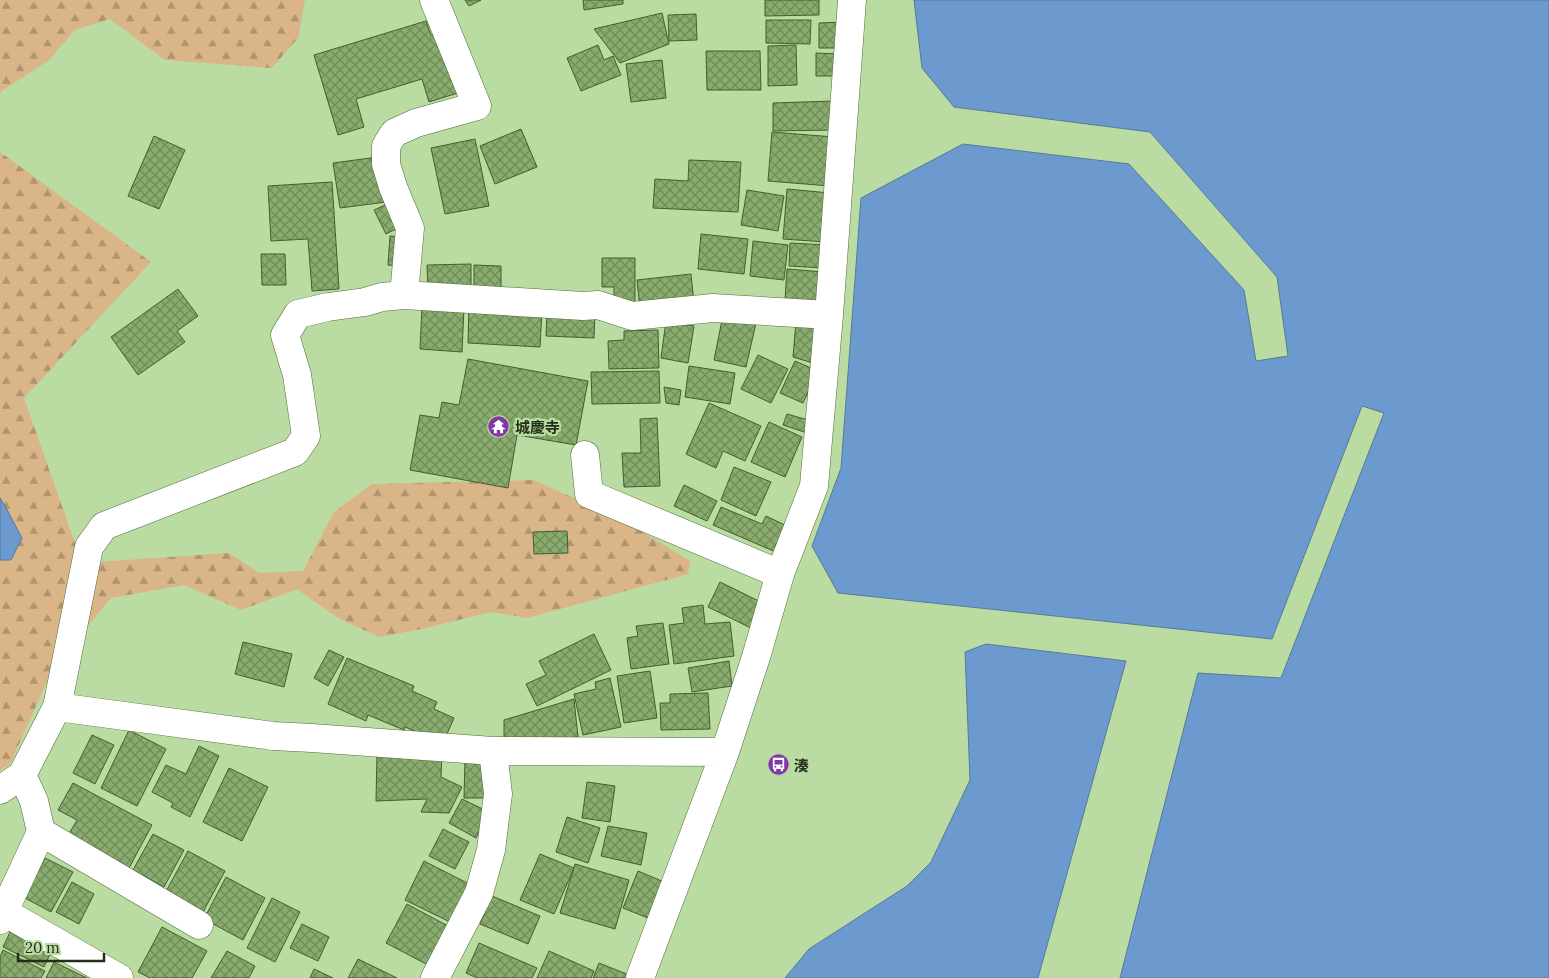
<svg xmlns="http://www.w3.org/2000/svg" width="1549" height="978" viewBox="0 0 1549 978" font-family="Lora,'Noto Sans JP',serif">
	<style>
		.forest { fill: url(#forest-firs) }
		.water { fill: #6c9acf; stroke: #567a98 }
		.building { fill: url(#building-cross-hatch); stroke: #435f2b }
		.lines { fill: none; stroke-linecap: round; stroke-linejoin: round }
		.minor-casing { stroke: #506d38; stroke-width: 29 }
		.minor { stroke: #fff; stroke-width: 28 }
		.labels { text-anchor: middle; dominant-baseline: central; stroke-width: 4.5; stroke-linejoin: round; paint-order: stroke }
		.poi-label { font-size: 15px; font-weight: bold; fill: #232f19; stroke: #badba2; text-anchor: start }
	</style>
	<defs>
		<pattern id="forest-firs" width="22" height="20" patternUnits="userSpaceOnUse" patternTransform="scale(1.25)"><rect width="22" height="20" fill="#dab588"/><path d="M5 1l3.5 6h-7zM16 11l3.5 6h-7z" fill="#b0946e"/></pattern>
		<pattern id="building-cross-hatch" width="8" height="8" patternUnits="userSpaceOnUse" patternTransform="scale(1.25)"><rect width="8" height="8" fill="#89ab6e"/><path d="M0 0l8 8M0 8l8-8" fill="none" stroke="#708c5a"/></pattern>
	</defs>
	<rect width="100%" height="100%" fill="#badba2"/>
	<path class="forest" d="M0,0H305L298,38L272,68L165,60L110,19L75,30L49,60L2,91L0,94Z
		M0,152L151,262L24,398L82,563L229,553L259,573L303,571L334,512L372,484L534,480L625,521L690,561L688,574L527,618L491,612L422,629L379,637L338,618L297,589L241,610L184,585L111,598L54,666L10,764L0,770Z"/>
	<path class="water" d="M914,0H1549V978H1120L1198,673L1281,678L1384,413L1362,406L1272,639L838,593L812,546L841,468L861,198L963,144L1129,164L1244,290L1256,361L1288,356L1277,277L1150,132L954,107L922,68Z
		M0,498L5,506L22,538L11,560H0Z
		M986,644L1126,661L1038,978H785L809,949L907,886L931,862L970,780L965,652Z"/>
	<path class="building" d="M465,0H481L469,6Z
		M583,0H623V4L584,10Z
		M765,0H819V15L765,16Z
		M662,13L669,44L620,63L594,29Z
		M696,14L697,40L669,41L668,15Z
		M766,20H811L810,44L766,43Z
		M426,21L431,35L442,32L461,92L429,102L422,79L356,99L364,127L338,135L314,55Z
		M842,22V48H819V23Z
		M598,45L604,60L613,56L621,75L581,91L567,58Z
		M796,45L797,85L768,86V46Z
		M706,51H760L761,90H707Z
		M816,53L841,54V76H816Z
		M662,60L666,98L631,102L626,64Z
		M834,101L835,130L773,131V103Z
		M521,129L537,167L495,184L480,146Z
		M772,132L834,137L830,186L768,181Z
		M154,136L185,150L159,209L128,196Z
		M475,139L489,206L445,214L431,148Z
		M378,157L386,202L340,208L333,163Z
		M689,160L741,162L738,212L653,208L655,179L688,181Z
		M332,182L339,289L312,291L308,239L271,241L268,186Z
		M787,189L830,193L826,242L783,239Z
		M747,190L784,196L778,231L741,225Z
		M392,202L404,225L386,234L374,210Z
		M701,234L748,239L744,274L698,269Z
		M390,236L406,237L404,266L388,265Z
		M753,241L788,245L784,280L750,276Z
		M790,243L827,245L825,268L789,266Z
		M261,254H285L286,285H262Z
		M602,258H635V304H614V287H602Z
		M471,264V290L428,291L427,265Z
		M474,265L501,266V287H474Z
		M787,269L824,272L822,302L785,300Z
		M691,274L694,303L640,309L637,280Z
		M178,289L198,316L177,331L185,342L138,375L111,337Z
		M469,305L542,309L540,347L468,343Z
		M422,306L464,308L462,352L420,349Z
		M547,309L595,312L594,338L546,336Z
		M723,315L756,323L746,367L714,360Z
		M666,321L694,326L688,363L661,358Z
		M796,321L818,324L816,364L793,357Z
		M658,330L659,368L609,369L608,341L624,340V331Z
		M758,355L788,369L771,403L741,389Z
		M468,359L588,381L576,445L517,435L508,488L410,470L420,415L439,418L442,402L459,405Z
		M795,361L818,371L803,403L780,393Z
		M689,366L735,373L730,404L685,397Z
		M659,371L660,403L592,404L591,372Z
		M664,387L681,390L679,405L666,403Z
		M709,403L761,426L745,461L723,451L716,468L686,454Z
		M787,414L808,420L804,432L783,425Z
		M657,418L660,486L624,487L622,453H641L640,419Z
		M769,422L802,437L785,477L751,462Z
		M734,467L771,482L756,516L721,500Z
		M684,485L717,501L707,521L674,506Z
		M721,507L762,524L766,516L789,527L778,553L713,525Z
		M567,531L568,553L534,554L533,532Z
		M720,582L765,604L753,629L708,607Z
		M703,605L705,624L730,622L734,656L674,664L669,625L684,623L682,608Z
		M663,623L669,664L631,669L627,638L638,636L636,626Z
		M594,634L611,670L537,706L526,684L546,675L539,661Z
		M243,642L292,654L284,687L235,674Z
		M329,650L344,657L328,686L314,678Z
		M347,658L414,686L412,691L437,702L434,709L454,718L443,743L405,727L404,730L368,715L366,721L328,704Z
		M729,661L732,686L692,692L688,668Z
		M650,671L657,718L624,723L617,676Z
		M610,678L621,727L583,735L574,694L596,689L595,682Z
		M708,693L710,729L661,730L660,703H670V694Z
		M574,699L578,737L504,743V720Z
		M129,730L166,749L137,806L101,788Z
		M92,735L114,745L95,784L73,773Z
		M199,746L219,756L190,817L171,807L173,803L152,792L166,765L186,774Z
		M442,751L441,777L462,787L449,813L421,812L427,799L376,801L377,753Z
		M465,758H488V798H464Z
		M229,768L268,787L242,841L203,822Z
		M587,782L615,786L610,822L582,818Z
		M73,783L152,825L128,870L67,837L77,820L58,810Z
		M462,799L489,812L476,838L449,823Z
		M567,817L600,828L588,863L556,852Z
		M608,826L647,833L641,865L601,856Z
		M443,829L469,842L455,869L429,856Z
		M153,834L184,850L164,887L133,870Z
		M188,851L225,871L202,914L164,895Z
		M540,854L574,868L554,914L520,900Z
		M45,858L73,872L51,912L23,897Z
		M424,861L469,884L450,922L405,900Z
		M575,864L629,880L615,929L560,913Z
		M638,871L664,882L648,918L623,908Z
		M226,877L265,898L243,940L204,919Z
		M72,882L94,894L79,924L56,912Z
		M492,896L540,916L528,944L480,924Z
		M272,898L300,912L275,962L247,948Z
		M407,904L448,926L428,965L386,943Z
		M14,924L55,944L44,967L3,947Z
		M302,924L329,937L318,961L290,948Z
		M162,927L207,951L192,978H150L138,972Z
		M479,943L537,968L532,978H477L466,973Z
		M3,950L45,971L41,978H0V957Z
		M227,951L255,966L249,978H211Z
		M549,951L594,971L591,978H537Z
		M358,959L397,978H348Z
		M54,962L87,978H46Z
		M599,963L629,975L628,978H593Z
		M314,969L333,978H310Z"/>
	<g class="lines">
		<defs>
			<path id="minor" d="M404,295L410,228L393,187L386,164V146L394,133L416,123L477,106L434,0
				M585,455L589,494L780,574
				M57,707L89,547L104,526L295,452L306,436L297,375L285,335L298,314L328,307L365,302L382,297L404,295L583,306L598,305L632,316L713,308L829,315
				M0,790L22,775
				M41,832L199,925
				M4,912L119,978
				M0,920L41,832L34,801L22,775L57,707L273,736L312,738L493,751L725,752
				M435,978L479,893L491,850L498,794L493,751
				M640,978L725,752L756,657L780,574L814,486L829,315L852,0"/>
		</defs>
		<use href="#minor" class="minor-casing"/>
		<use href="#minor" class="minor"/>
	</g>
	<defs>
		<symbol id="temple-disc" viewBox="-11 -11 22 22"><circle r="9.5" fill="#8237a8" stroke="#badba2"/><path d="M0-6L5-2H3V0L6.5 2.5H4V6H1.5V3h-3V6H-4V2.5H-6.5L-3 0V-2H-5Z" fill="#fff"/></symbol>
		<symbol id="bus-disc" viewBox="-11 -11 22 22"><circle r="9.5" fill="#8237a8" stroke="#badba2"/><path d="M-5-6H5V4H4V6H2V4H-2V6H-4V4H-5ZM-3.5-4V0h7V-4ZM-3.5 1.2v1.5H-2V1.2ZM2 1.2v1.5H3.5V1.2Z" fill="#fff"/></symbol>
	</defs>
	<g fill-rule="evenodd">
		<use href="#temple-disc" x="486" y="414" width="25" height="25"/>
		<use href="#bus-disc" x="766" y="752" width="25" height="25"/>
	</g>
	<g class="labels">
		<g class="poi-label">
			<text x="515" y="427">城慶寺</text>
			<text x="794" y="765">湊</text>
		</g>
	</g>
	<path d="M18 953v8h86v-8" fill="none" stroke="#232f19" stroke-width="2.5"/>
	<text x="25" y="953" font-size="15" fill="#232f19" stroke="#badba2" stroke-width="4" paint-order="stroke">20 m</text>
</svg>
